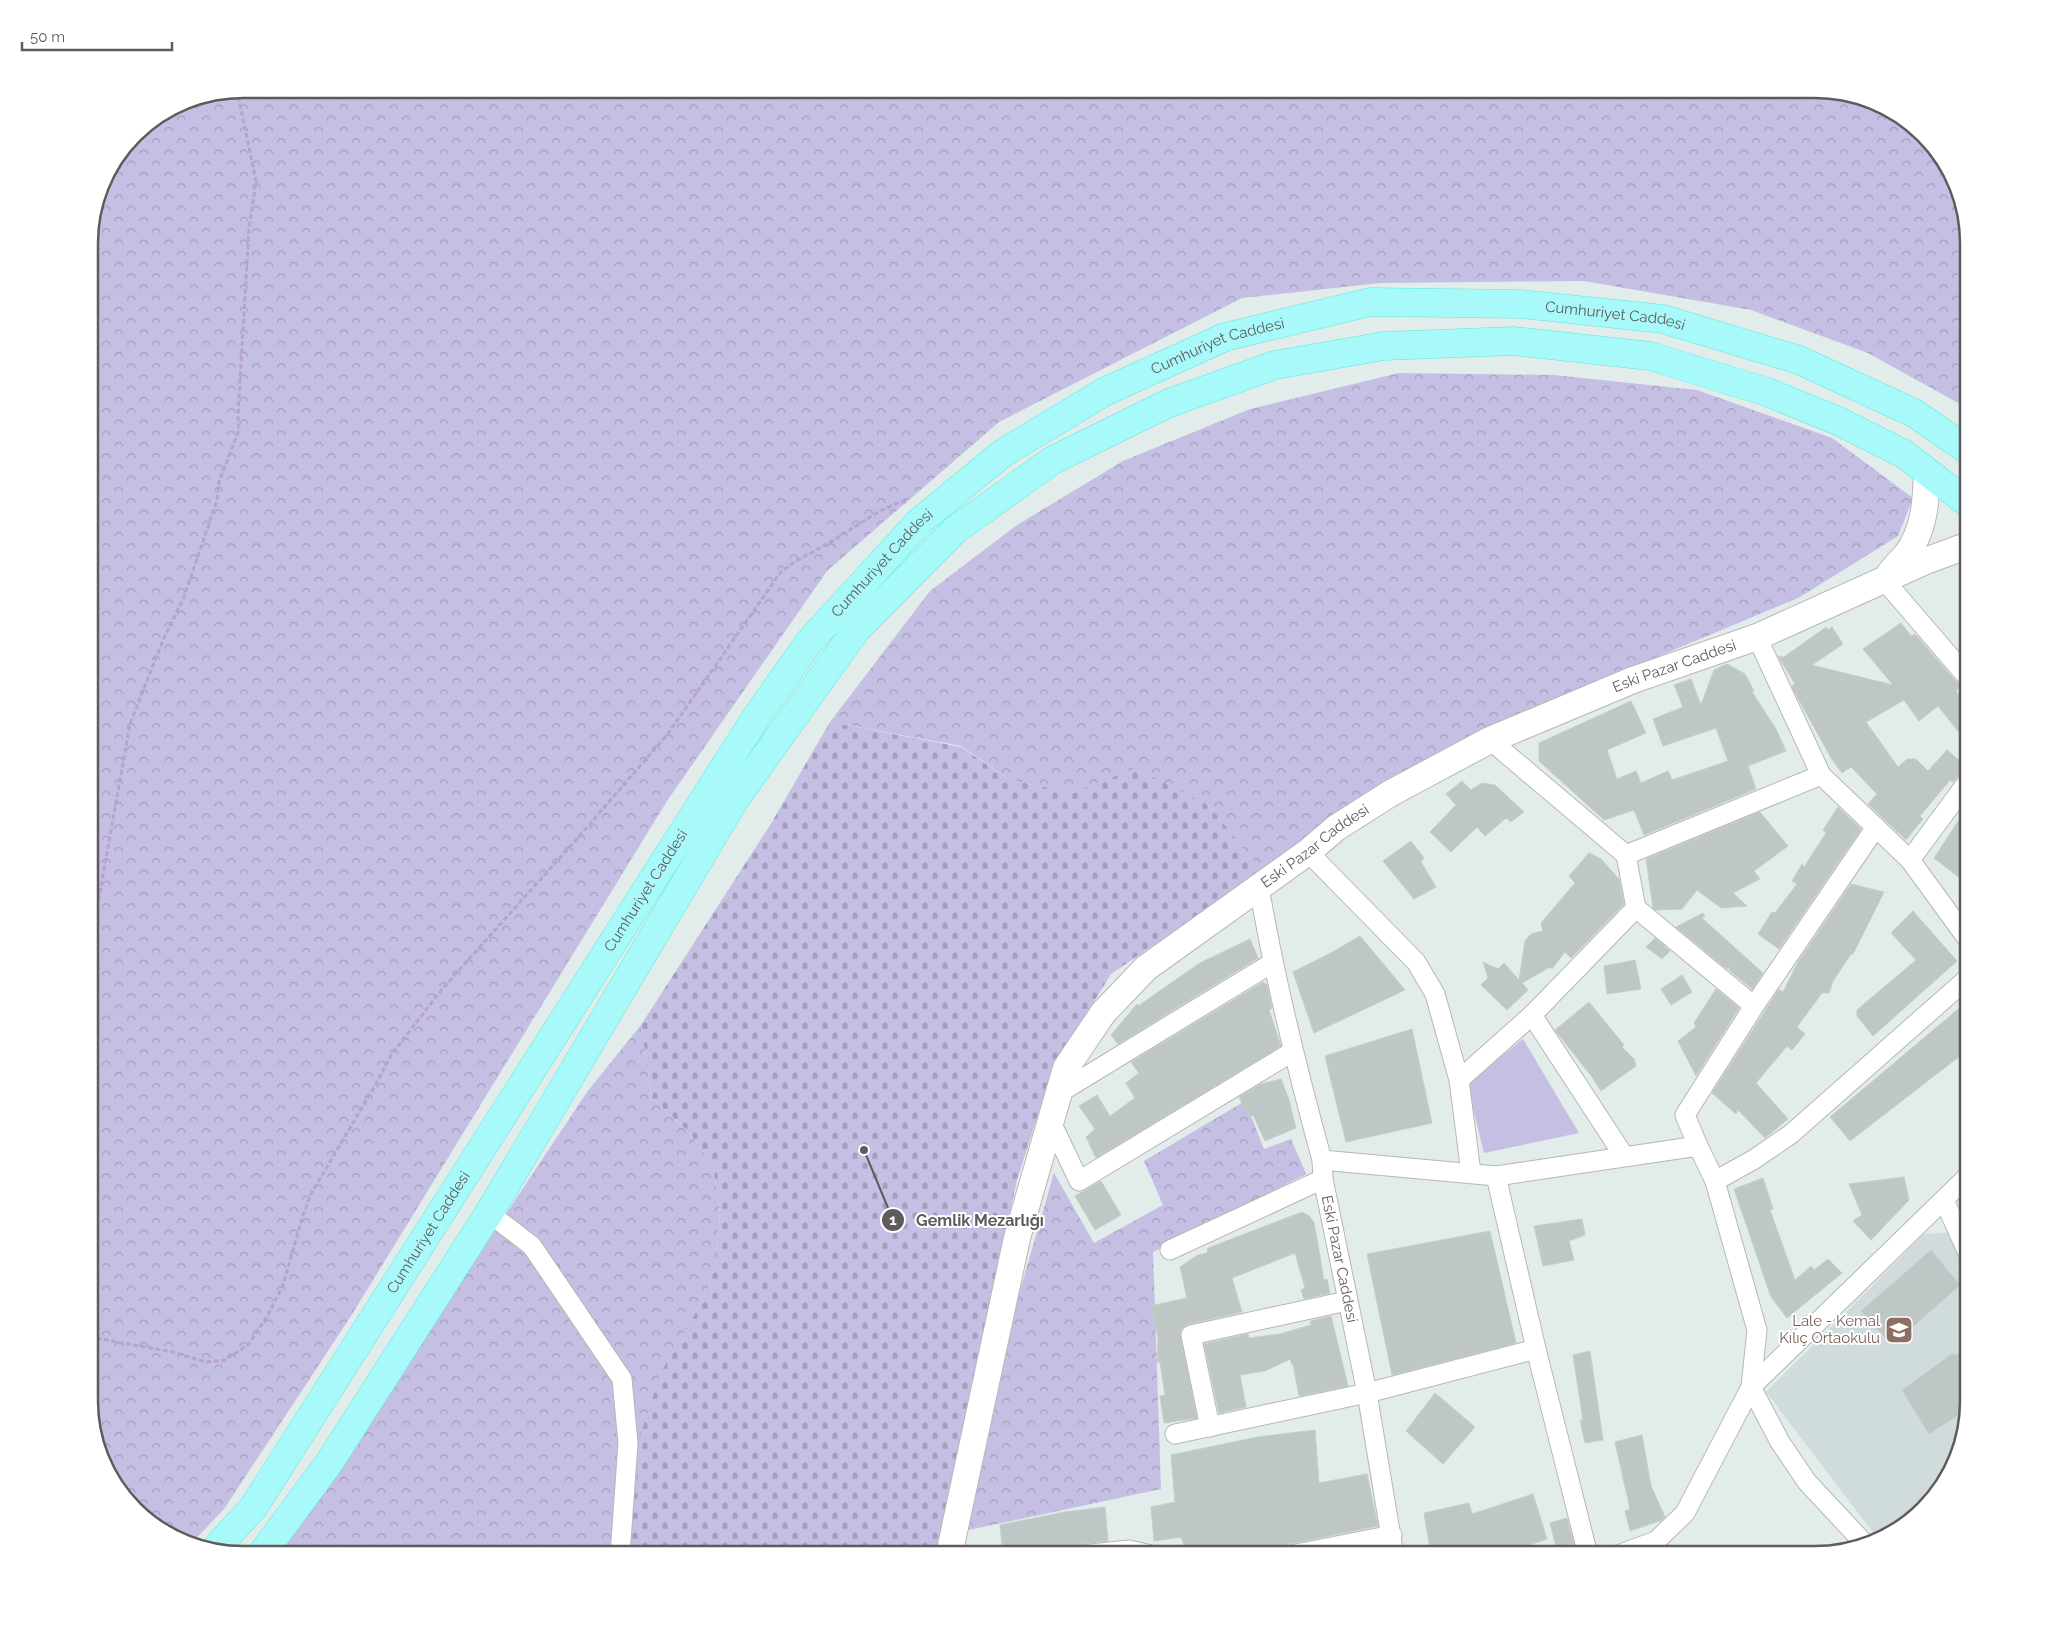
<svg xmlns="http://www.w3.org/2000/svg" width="2058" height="1644" viewBox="0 0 2058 1644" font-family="Raleway,sans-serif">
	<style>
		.education { fill: #cfdcdb }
		.forest { fill: url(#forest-crowns) }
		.cemetery { fill: url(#cemetery-stones) }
		.park { fill: #c5bfe3 }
		.building { fill: #bec7c5; stroke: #c0d0ce }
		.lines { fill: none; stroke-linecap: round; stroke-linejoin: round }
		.street-casing { stroke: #bbb4b6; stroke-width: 21 }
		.secondary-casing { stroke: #bdb5b7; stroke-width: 28 }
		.primary-casing { stroke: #5de9da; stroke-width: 29 }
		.path { stroke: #b8a2d4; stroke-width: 3; stroke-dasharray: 5 2.5; stroke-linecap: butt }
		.street { stroke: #fff; stroke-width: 19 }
		.secondary { stroke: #fff; stroke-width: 26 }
		.primary { stroke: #a8fafa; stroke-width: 28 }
		.labels { text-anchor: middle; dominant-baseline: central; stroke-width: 4; stroke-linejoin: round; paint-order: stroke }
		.street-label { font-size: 15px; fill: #615a5c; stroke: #fff }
		.education-label { font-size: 15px; fill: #785e54; stroke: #fff; text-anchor: end }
		.rim { fill: none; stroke: #615a5c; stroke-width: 2.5 }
		.leader { fill: none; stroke: #615a5c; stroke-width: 2 }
		.callout-dot { fill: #615a5c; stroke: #fff; stroke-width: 2 }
		.mark-label { font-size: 15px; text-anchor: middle; font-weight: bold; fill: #fff }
		.callout-label { font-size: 16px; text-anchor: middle; font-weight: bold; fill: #615a5c; stroke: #fff; stroke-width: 4; stroke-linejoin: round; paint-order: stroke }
	</style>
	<defs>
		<pattern id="forest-crowns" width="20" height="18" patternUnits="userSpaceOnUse" patternTransform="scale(1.25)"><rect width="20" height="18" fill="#c5bfe3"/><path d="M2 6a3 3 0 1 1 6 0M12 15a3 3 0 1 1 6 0" fill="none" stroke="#a39ebb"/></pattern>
		<pattern id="cemetery-stones" width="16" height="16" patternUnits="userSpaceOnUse" patternTransform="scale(1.25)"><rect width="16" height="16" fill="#c5bfe3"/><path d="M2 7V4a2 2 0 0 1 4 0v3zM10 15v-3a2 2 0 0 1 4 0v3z" fill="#a39ebb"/></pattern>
	</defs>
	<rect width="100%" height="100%" fill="#e1eceb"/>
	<path class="education" d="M1954,1232L1969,1268V1402L1958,1460L1931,1503L1883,1540H1879L1766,1392L1924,1234Z"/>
	<path class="forest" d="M242,89H1816L1865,97L1917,127L1954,175L1969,242V409L1868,353L1751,310L1584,281L1381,283L1242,298L999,422L827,571L667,801L351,1316L224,1509L190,1545L184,1544L141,1517L105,1470L89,1411V232L104,175L141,127L184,100Z
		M1399,373L1554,375L1697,390L1832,438L1913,498L1898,536L1800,597L1535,708L1261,872L1210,806L1136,769L1073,793L1010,780L961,746L830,722L930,591L1017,525L1123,461L1250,409Z
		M641,1025L652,1098L690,1133L713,1166L720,1213L716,1265L695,1314L634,1516L629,1555H279L587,1092Z
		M1245,1101L1264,1149L1291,1139L1306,1174L1153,1252L1161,1489L964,1531L1008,1332L1054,1173L1094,1243L1163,1205L1144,1161Z"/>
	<path class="cemetery" d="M830,722L961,747L1010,780L1073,793L1135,768L1210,806L1261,872L1111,974L1053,1068L1017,1180L946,1506L940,1555H629L641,1433L660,1374L695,1314L716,1265L720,1213L713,1166L690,1133L652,1098L641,1025L772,822Z"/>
	<path class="park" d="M1523,1039L1579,1133L1484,1153L1467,1084Z"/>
	<path class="building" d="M1901,623L1911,636L1915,634L1961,687L1956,691L1969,707V724L1958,731L1938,706L1919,721L1904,700L1866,722L1898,767L1907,759H1916L1928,771L1947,750L1966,766L1953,782L1950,780L1920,816L1923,819L1906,840L1868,804L1877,794L1851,767L1842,773L1831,758L1793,689L1792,686L1795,684L1778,656L1784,657L1826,627L1828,630L1832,627L1843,644L1812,665L1893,685L1863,649Z
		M1727,664L1745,674L1754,691L1752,692L1776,729L1786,751L1748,766L1756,789L1644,835L1634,810L1604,820L1539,761V743L1631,701L1646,733L1607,750L1617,779L1636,771L1641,783L1668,771L1672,780L1728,761L1716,728L1663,746L1653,719L1683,707L1674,685L1691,679L1701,705L1714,670Z
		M1462,781L1471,790L1482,783L1495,785L1524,812L1511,822L1506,818L1485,836L1477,827L1451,852L1430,832L1456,805L1446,794Z
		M1969,805V885L1934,858Z
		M1838,807L1861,829L1779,949L1758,934L1772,912L1775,913L1797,884L1792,881L1802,864L1804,867L1826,833L1823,830Z
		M1760,812L1788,846L1754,871L1760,879L1733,893L1747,906L1721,908L1697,890L1682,909L1656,910L1653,908L1646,859Z
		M1411,841L1424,858L1421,862L1436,887L1414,899L1383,861Z
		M1589,853L1601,859L1619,879L1624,904L1571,958L1565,952L1552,969L1550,967L1522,983L1528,990L1507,1010L1481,985L1488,978L1483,962L1498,969L1504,963L1519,980L1525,941L1531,934L1543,931L1541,923L1575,883L1569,876Z
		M1851,884L1884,892L1853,954H1851L1833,981L1829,993H1822L1797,1027L1805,1034L1792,1050L1787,1046L1756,1083L1788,1119L1765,1138L1738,1110L1736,1114L1712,1093L1779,989L1783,992L1798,962Z
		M1913,911L1957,961L1873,1036L1857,1016V1010L1916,960L1891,933Z
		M1703,913L1705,916L1702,918L1763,973L1752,989L1729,970L1732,966L1727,969L1676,927Z
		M1360,936L1405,990L1314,1033L1293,972L1329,954Z
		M1655,938L1670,951L1662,959L1646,947Z
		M1250,939L1258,958L1118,1044L1111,1035L1137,1004L1138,1006L1200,963Z
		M1635,960L1641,989L1607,994L1604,966Z
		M1682,975L1692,992L1671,1005L1661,989Z
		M1263,982L1267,985L1272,1008L1269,1010L1281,1046L1096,1158L1086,1137L1095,1129L1079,1106L1097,1095L1110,1116L1135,1098L1126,1083L1139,1073L1131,1062Z
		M1716,989L1739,1008L1696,1076L1678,1041L1696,1027L1694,1023Z
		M1969,1000V1049L1850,1141L1830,1117Z
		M1589,1002L1624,1045L1622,1047L1634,1059L1636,1066L1601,1091L1592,1077L1555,1030Z
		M1412,1029L1432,1123L1346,1142L1325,1056Z
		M1281,1079L1289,1100L1296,1128L1265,1141L1253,1115L1248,1116L1239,1097L1261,1084Z
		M1904,1177L1909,1200L1871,1240L1853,1221L1862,1215L1849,1184Z
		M1763,1178L1773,1209L1770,1210L1795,1280L1811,1266L1814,1270L1828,1259L1842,1273L1787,1318L1771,1297L1734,1189Z
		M1101,1181L1121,1215L1095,1230L1075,1196Z
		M1302,1212L1309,1216L1314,1222L1324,1280L1327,1279L1330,1293L1304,1299L1301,1290L1305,1288L1295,1253L1232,1278L1242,1312L1189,1324L1183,1327L1180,1332L1197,1418L1164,1423L1160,1396L1165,1395L1160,1362H1157L1158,1337L1150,1306L1187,1298L1180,1267L1198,1255L1207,1253L1208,1248Z
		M1582,1219L1585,1235L1569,1241L1574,1260L1543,1266L1534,1226Z
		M1490,1231L1516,1343L1392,1375L1367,1254Z
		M1931,1250L1960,1285L1892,1345L1861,1311Z
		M1331,1316L1348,1386L1299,1396L1293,1364L1292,1365L1290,1359L1265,1371L1240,1375L1246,1407L1219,1413L1204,1344L1248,1334L1249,1338L1280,1334L1311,1325L1310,1321Z
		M1969,1348L1968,1409L1929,1434L1902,1390L1952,1354L1958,1355Z
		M1590,1351L1603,1440L1585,1443L1580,1420H1583L1573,1355Z
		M1435,1393L1475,1427L1443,1464L1406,1431Z
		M1315,1430L1319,1483L1367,1474L1378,1526L1289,1544L1283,1547L1280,1553L1269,1555H1188L1181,1537L1154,1541L1151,1507L1175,1502L1171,1455L1258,1437Z
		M1642,1435L1651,1486L1665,1517L1662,1520L1630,1531L1625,1511L1630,1509L1615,1442Z
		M1533,1494L1547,1539L1499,1555H1431L1424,1513L1469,1503L1472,1514Z
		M1105,1507L1108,1541L1081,1544L1073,1549L1003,1555L1000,1525L1065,1512Z
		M1567,1518L1574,1544L1556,1547L1550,1523Z"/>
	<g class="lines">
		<defs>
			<g id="street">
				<path d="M1885,581L1969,679"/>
				<path d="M1757,637L1821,775L1910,860L1969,941"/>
				<path d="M1490,740L1626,855L1821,775"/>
				<path d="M1308,852L1416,962L1435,994L1459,1080L1471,1173"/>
				<path d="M1626,855L1636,908L1754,1006"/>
				<path d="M1910,860L1969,780"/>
				<path id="s1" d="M1259,887C1275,981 1297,1069 1322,1160L1323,1179L1367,1393L1394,1555"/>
				<path d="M1532,1015L1624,1156"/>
				<path d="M1459,1080L1532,1015L1636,908"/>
				<path d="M1059,1093L1272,963"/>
				<path d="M1051,1122L1079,1181L1292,1052"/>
				<path d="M1322,1160L1496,1176L1698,1146"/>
				<path d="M1496,1176L1536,1349L1588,1555"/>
				<path d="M1715,1181L1753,1160L1791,1134L1969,977"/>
				<path d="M1944,1200L1969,1255"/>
				<path d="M489,1213L532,1246L622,1379L628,1443L620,1555"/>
				<path d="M1170,1250L1323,1179"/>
				<path d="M1210,1427L1191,1335L1347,1301"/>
				<path d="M1175,1434L1367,1393L1536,1349"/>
				<path d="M1865,1544L1807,1482L1780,1442L1751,1387L1757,1330L1715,1181L1698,1146L1685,1115L1754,1006L1876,827"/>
				<path d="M1082,1555L1129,1550L1151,1555"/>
				<path d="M1291,1555L1392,1535"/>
				<path d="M1618,1555L1656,1541L1685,1513L1751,1387L1969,1175"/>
			</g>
			<g id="secondary">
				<path d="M1888,576C1893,568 1900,562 1906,555C1925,530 1926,501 1927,471"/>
				<path id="s2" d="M949,1555L1017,1238L1066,1068L1103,1013L1146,968L1308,852L1336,828L1391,793L1490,740L1633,680L1757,637L1928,560L1969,545"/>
			</g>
			<g id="primary">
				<path id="s3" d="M214,1550L253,1508L757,716L810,641L919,522L1003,453L1104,392L1225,337L1370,302L1522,304L1663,319L1799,360L1914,413L1969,451"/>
				<path d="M261,1555L329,1463L489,1213L735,799L856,630L955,530L1053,460L1169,403L1275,365L1384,346L1513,341L1650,356L1767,392L1838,421L1904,454L1969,504"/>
			</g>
		</defs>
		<use href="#street" class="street-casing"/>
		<use href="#secondary" class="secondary-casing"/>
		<use href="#primary" class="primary-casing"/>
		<path class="path" d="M89,1005L98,903L130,724L163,640L184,597L217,500L219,482L239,430L238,414L249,228L256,181L237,90
			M89,1337L173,1352L206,1362L225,1360L248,1345L268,1315L283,1285L303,1215L311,1194L376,1084L391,1055L443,988L575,841L667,735L780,573C796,559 814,552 832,541C853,529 885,504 907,501"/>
		<use href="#street" class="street"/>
		<use href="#secondary" class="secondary"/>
		<use href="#primary" class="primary"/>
	</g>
	<defs>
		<symbol id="school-square" viewBox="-11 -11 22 22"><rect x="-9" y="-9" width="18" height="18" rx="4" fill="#8d6e63" stroke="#fff"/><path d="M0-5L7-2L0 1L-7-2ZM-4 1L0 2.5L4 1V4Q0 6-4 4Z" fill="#fff"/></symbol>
	</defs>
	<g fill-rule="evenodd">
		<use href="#school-square" x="1883" y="1314" width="32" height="32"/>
	</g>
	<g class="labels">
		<g class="street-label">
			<text stroke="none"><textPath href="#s3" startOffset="2004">Cumhuriyet Caddesi</textPath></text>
			<text stroke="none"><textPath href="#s3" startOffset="1599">Cumhuriyet Caddesi</textPath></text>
			<text stroke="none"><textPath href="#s3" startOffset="1194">Cumhuriyet Caddesi</textPath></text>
			<text stroke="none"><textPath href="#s2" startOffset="1242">Eski Pazar Caddesi</textPath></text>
			<text stroke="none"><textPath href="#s2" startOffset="838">Eski Pazar Caddesi</textPath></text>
			<text stroke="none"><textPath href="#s3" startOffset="789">Cumhuriyet Caddesi</textPath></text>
			<text stroke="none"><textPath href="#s3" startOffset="384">Cumhuriyet Caddesi</textPath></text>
			<text stroke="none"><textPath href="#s1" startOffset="381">Eski Pazar Caddesi</textPath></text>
		</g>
		<g class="education-label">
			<text x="1880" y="1321">Lale - Kemal<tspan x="1880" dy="17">Kılıç Ortaokulu</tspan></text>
		</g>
	</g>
	<path d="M0 0H2058V1644H0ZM243 98H1815A145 145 0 0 1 1960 243V1401A145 145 0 0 1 1815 1546H243A145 145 0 0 1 98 1401V243A145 145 0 0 1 243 98Z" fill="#fff" fill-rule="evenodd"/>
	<path class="rim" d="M243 98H1815A145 145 0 0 1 1960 243V1401A145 145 0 0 1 1815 1546H243A145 145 0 0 1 98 1401V243A145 145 0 0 1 243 98Z"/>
	<path class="leader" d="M864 1150L893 1220"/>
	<g class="callout-dot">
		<circle cx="864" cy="1150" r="5"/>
		<circle cx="893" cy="1220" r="12"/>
	</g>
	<g class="mark-label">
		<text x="893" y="1225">1</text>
	</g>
	<g class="callout-label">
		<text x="980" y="1226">Gemlik Mezarlığı</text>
	</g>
	<path d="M22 42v8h150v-8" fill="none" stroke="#615a5c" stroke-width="2.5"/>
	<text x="30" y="42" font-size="15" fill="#615a5c" stroke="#ffffff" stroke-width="4" paint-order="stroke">50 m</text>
</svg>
